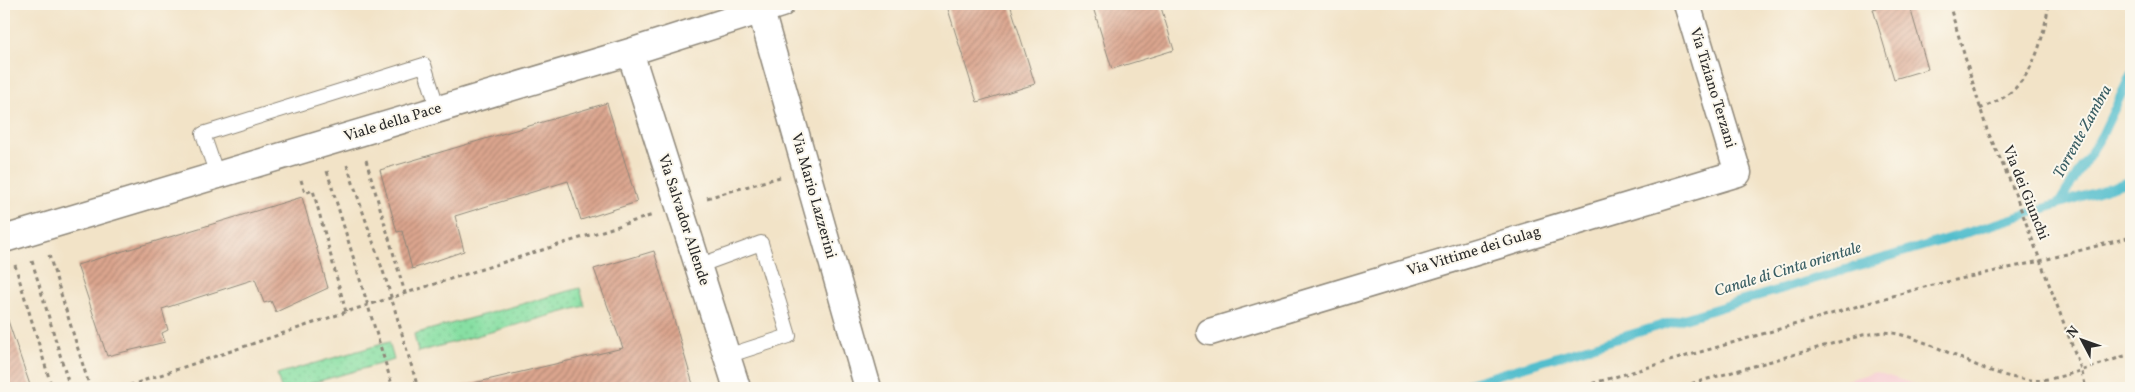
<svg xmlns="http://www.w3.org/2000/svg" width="2135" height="392" viewBox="0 0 2135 392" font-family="Vollkorn,serif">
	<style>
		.built { fill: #f7cfd4 }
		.garden { fill: url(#garden-dots); stroke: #598567 }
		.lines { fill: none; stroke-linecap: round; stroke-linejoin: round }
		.stream { stroke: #52becd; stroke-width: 9 }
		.building { fill: url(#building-hatch) }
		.lane-casing { stroke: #8e8779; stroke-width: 16 }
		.street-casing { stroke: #8e8779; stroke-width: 29 }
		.path { stroke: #8e8779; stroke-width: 3; stroke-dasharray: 4 4; stroke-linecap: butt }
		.lane { stroke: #fff; stroke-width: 14 }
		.street { stroke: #fff; stroke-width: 26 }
		.labels { text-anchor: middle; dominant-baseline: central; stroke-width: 4; stroke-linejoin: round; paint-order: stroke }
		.street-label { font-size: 15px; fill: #2b2b2b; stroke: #fbf7ec }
		.water-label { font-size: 16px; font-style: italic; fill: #395e64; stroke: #fbf7ec }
	</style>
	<defs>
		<pattern id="garden-dots" width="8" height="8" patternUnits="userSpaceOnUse" patternTransform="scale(1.25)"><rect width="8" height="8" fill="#87dfa3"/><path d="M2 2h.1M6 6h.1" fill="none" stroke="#75c08c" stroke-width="1.8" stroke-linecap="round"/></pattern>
		<pattern id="building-hatch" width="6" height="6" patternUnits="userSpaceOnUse" patternTransform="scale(1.25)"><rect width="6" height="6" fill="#dba58e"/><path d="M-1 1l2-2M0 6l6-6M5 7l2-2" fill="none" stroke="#b28774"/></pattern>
	</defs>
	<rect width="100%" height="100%" fill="#fbf7ec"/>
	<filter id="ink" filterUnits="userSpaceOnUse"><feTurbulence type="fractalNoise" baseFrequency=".02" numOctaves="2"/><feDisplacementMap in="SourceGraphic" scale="10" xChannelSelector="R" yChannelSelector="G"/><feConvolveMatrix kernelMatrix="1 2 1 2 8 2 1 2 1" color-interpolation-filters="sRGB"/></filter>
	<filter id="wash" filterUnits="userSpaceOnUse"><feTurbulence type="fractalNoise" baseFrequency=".0096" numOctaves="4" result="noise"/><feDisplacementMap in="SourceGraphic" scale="20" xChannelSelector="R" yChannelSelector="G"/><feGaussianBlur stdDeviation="1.12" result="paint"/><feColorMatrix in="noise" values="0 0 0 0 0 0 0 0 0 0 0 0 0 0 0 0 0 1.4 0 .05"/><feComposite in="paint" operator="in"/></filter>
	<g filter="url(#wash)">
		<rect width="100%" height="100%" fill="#f2e3c7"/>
		<path class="built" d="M1876,372L1926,388H1817Z"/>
		<path class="garden" d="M580,288L585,306L418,352L414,334Z
			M389,342L394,360L294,388H281L277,374Z"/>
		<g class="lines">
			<path class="stream" d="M2059,203L2102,135L2131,74
				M1454,388L1960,235L2131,181"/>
		</g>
		<g id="blocks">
			<path class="building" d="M954,4H1010L1035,84L977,102L947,6Z
				M1092,4H1160L1174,50L1112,69Z
				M1890,4H1909L1928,69L1894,79L1873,9Z
				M607,103L637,202L581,220L568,181L455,216L464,251L412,269L402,231L397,232L380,170Z
				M302,197L328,288L276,312L271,301L264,303L255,279L162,309L168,330L162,333L165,342L107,356L77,265Z
				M654,251L694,388H453L623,348L594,269Z
				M4,309L31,388H4Z"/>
		</g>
	</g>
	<g filter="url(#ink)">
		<use href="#blocks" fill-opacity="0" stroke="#8e8779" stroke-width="1"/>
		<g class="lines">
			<defs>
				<path id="lane" d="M217,175L203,134L424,65L438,109
					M698,266L761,243L789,336L727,356"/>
				<path id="street" d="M759,4L868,388
					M630,52L737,388
					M4,239L630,52L781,4
					M1210,332L1738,173L1687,4"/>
			</defs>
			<use href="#lane" class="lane-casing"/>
			<use href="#street" class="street-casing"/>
			<path class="path" d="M1949,4L1987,130L2011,183L2081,369L2086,388
				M1980,109C1990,104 2003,99 2011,92C2037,69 2043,36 2049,4
				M366,160L405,293
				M347,165L387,283L418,388
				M327,171L393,388
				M301,180L305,193L313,190L346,312
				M707,198L780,177
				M49,255L90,388
				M32,261L70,388
				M15,265L52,388
				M122,388L346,312L653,215
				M1577,388L1920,288L2040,261L2131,237
				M1676,388L1863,335C1872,334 1884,331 1893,333C1942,342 1984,379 2035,380C2062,380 2104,362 2131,354"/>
			<use href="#lane" class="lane"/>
			<use href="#street" class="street"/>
		</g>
	</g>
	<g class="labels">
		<g class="street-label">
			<text transform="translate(1712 88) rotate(73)">Via Tiziano Terzani</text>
			<text transform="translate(393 123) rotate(-17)">Viale della Pace</text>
			<text transform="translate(2025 193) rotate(68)">Via dei Giunchi</text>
			<text transform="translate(813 196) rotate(74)">Via Mario Lazzerini</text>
			<text transform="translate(683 220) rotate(72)">Via Salvador Allende</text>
			<text transform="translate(1474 252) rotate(-17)">Via Vittime dei Gulag</text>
		</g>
		<g class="water-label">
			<text transform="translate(2083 132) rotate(-61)">Torrente Zambra</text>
			<text transform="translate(1788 270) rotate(-17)">Canale di Cinta orientale</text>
		</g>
	</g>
	<rect width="2135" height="392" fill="none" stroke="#fbf7ec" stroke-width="20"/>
	<g transform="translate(2082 340) rotate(311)" stroke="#fbf7ec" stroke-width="4" paint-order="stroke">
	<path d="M0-4L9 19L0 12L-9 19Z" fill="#2b2b2b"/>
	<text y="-8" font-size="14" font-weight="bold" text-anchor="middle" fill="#2b2b2b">N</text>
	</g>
</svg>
